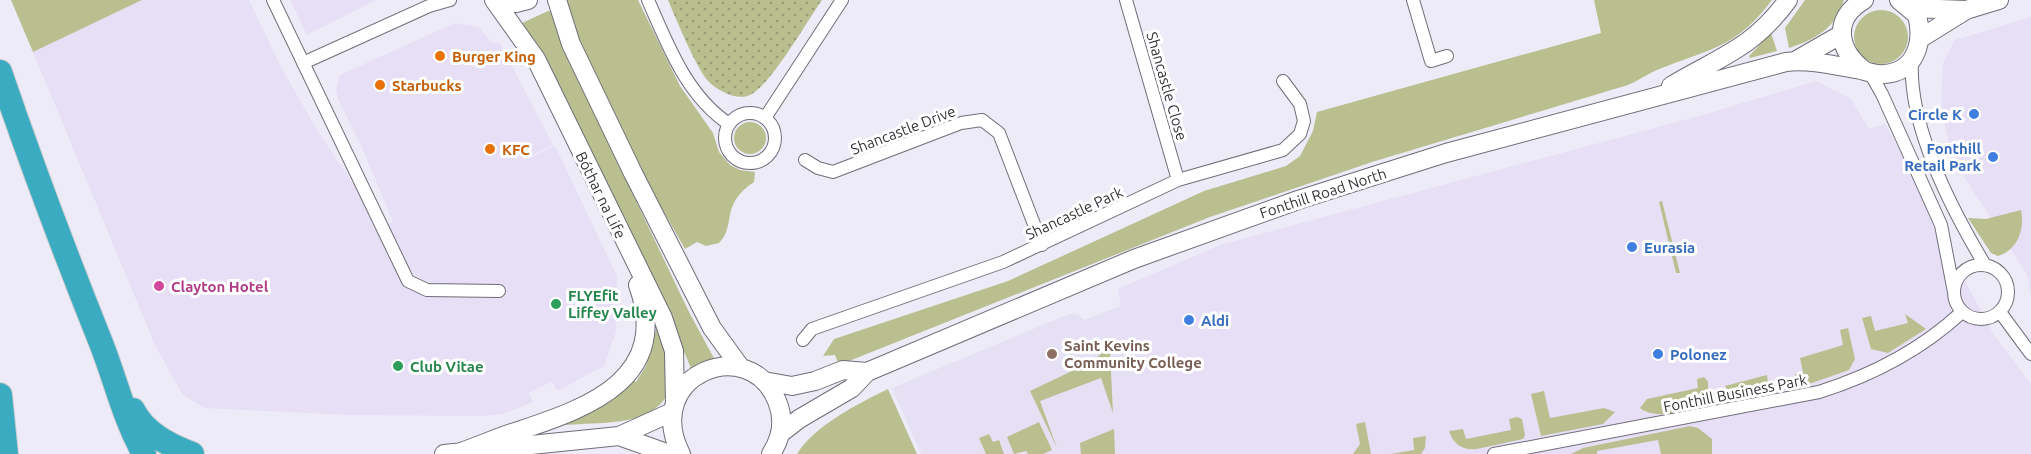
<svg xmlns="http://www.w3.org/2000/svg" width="2031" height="454" viewBox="0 0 2031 454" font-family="Ubuntu,sans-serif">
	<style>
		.commercial { fill: #e6dff5 }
		.built { fill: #e5e0f4 }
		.grass { fill: #babf90 }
		.park { fill: url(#park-dots) }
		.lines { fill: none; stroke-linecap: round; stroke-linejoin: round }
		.street-casing { stroke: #6f6d78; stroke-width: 14 }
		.secondary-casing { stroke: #6f6d78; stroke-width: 20 }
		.highway-casing { stroke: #cececf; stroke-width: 26 }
		.street { stroke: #fff; stroke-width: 12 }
		.secondary { stroke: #fff; stroke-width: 18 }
		.highway { stroke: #3babc2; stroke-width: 24 }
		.food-dot { fill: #e8710a; stroke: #fff; stroke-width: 2 }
		.shop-dot { fill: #3f7fe0; stroke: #fff; stroke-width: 2 }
		.hotel-dot { fill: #d1479c; stroke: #fff; stroke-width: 2 }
		.leisure-dot { fill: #2e9e5b; stroke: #fff; stroke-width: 2 }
		.education-dot { fill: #8d6e63; stroke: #fff; stroke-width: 2 }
		.labels { text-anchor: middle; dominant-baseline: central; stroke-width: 6; stroke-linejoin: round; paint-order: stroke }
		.food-label { font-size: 15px; font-weight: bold; fill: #c56008; stroke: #fff; text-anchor: start }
		.street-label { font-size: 15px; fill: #343338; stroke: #fff }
		.shop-label { font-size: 15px; font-weight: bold; fill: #366cbe; stroke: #fff; text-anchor: start }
		.hotel-label { font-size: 15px; font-weight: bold; fill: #b23c85; stroke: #fff; text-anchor: start }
		.leisure-label { font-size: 15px; font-weight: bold; fill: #27864d; stroke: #fff; text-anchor: start }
		.education-label { font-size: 15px; font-weight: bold; fill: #785e54; stroke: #fff; text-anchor: start }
	</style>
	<defs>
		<pattern id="park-dots" width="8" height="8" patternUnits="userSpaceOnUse" patternTransform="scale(1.5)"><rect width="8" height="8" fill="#babf90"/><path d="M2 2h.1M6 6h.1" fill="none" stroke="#989c77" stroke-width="1.8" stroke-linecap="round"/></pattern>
	</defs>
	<rect width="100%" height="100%" fill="#eeebf8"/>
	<path class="commercial" d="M142,0H249L283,71L319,133L382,227L393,222L364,152L338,99L336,89L340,75L455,23L479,27L491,42L500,43L553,145L502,170L555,146L617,276L616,332L604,366L557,391L552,381L529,393L533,402L502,414L481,416L348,415L204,408L182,394L155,345L33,52Z
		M290,0H376L307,35Z
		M2031,17V299L2028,276L1963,175L1948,139L1941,108L1943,63L1955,40Z
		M1816,81L1851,99L1869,129L1885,124L1909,168L1934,223L1994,335L2031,384V454H1146L1118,289L1220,245L1699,116Z"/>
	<path class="built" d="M1123,305L1146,454H921L892,388L1069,314H1077L1084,320Z"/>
	<path class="grass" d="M11,0H142L33,52Z
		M567,0H638L680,86L713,133L719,152L730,165L740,170L755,172L754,182C719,205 737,225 719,243L706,246L697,242L685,249L641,172L575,33Z
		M1594,0H1772C1734,50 1710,48 1657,70C1647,74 1638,81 1628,85L1372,162L1210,217L839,365L835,355L823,356L834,339L1008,281L1204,191L1286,166L1300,156L1313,131L1317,112L1601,33Z
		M1805,0H1844C1836,28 1816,39 1789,48L1785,28Z
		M1854 37a27 27 0 1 1 54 0a27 27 0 1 1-54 0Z
		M548,11H551L563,48L689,312L716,362L690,375V366L676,333L540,52L522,23Z
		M1771,33L1777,51L1750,58L1749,56Z
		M734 138a16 16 0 1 1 32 0a16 16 0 1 1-32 0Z
		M1662,201L1680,273H1676L1659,202Z
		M2021,210C2025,228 2018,250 1998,256L1991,253L1968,218L1986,219Z
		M1905,314L1926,329L1888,353L1871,349L1862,318L1871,316L1875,331L1908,323Z
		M662,327L665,335L666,397C647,427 597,422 566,425L565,422L631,378L636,382L646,366L656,330Z
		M1848,328L1855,359L1849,370L1809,384L1796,383L1795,374L1803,372L1800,358L1843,345L1840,330Z
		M1110,351L1113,413L1101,378L1040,401L1057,448L1030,391L1093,361L1103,352Z
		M1767,375L1768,383C1761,394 1744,400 1732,396L1725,386Z
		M1704,377L1708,382V394C1700,412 1655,421 1640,408L1647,399L1698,388L1697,379Z
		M888,389L917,454H797C814,426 859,403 888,389Z
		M1544,391L1550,418L1604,408L1615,412L1603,424L1541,436L1531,394Z
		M1517,417L1522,419L1525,435L1523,439L1477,449C1463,451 1453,444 1449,431L1463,429L1466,439L1511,430L1509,419Z
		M1039,422L1052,450L1043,454H1028L1026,451L1014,454L1007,437Z
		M1365,422L1371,454H1353L1360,444L1356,424Z
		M1690,426L1698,428L1712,439V454H1661L1658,440L1597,451V454H1571L1583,448Z
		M1114,429L1115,454H1081L1080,443Z
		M989,434L993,442L999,440L1004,454H986L979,438Z
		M1426,436L1425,448L1421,454H1391L1414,450L1413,438Z"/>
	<path class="park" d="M668,0H822C807,21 771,85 750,95C737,101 718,91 709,82C698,72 675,17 668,0Z"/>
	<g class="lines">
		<defs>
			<path id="street" d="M273,0L408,281L427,290L499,291
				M648,0C668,45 686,95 729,124
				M1126,0L1178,180
				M1413,0L1431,61L1447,56
				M1912,60C1908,125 1952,210 1985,265
				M303,63L429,6L450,0
				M1870,73L1882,94L1941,225L1954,292
				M725 138a25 25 0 1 1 50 0a25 25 0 1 1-50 0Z
				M765,118L842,0
				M805,160L818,168L833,172L961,123L982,120L999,133L1042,245
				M1954 292a27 27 0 1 1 54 0a27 27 0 1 1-54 0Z
				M2000,312L2031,354
				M803,340L812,329L1003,262L1178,180L1283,150L1300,134L1304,121L1300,104L1283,81
				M1494,454L1819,392C1873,375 1920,351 1962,312"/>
			<path id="secondary" d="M494,0L536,59L663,318L674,351L675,402
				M494,0L516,3L528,0
				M557,0L571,44L633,173L712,328L741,368
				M1864,0C1831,19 1838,51 1865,71
				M1911,8L1966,10
				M1921,38L1966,10L1999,0
				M1795,61L1842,34
				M1671,86C1721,56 1752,49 1788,0
				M764,381L792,386L815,381L843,370L867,372
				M781,433L799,419L852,388L867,372L1134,259L1298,200L1446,153L1786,62C1810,59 1837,66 1861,70C1868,72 1876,75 1884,74C1916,72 1924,42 1917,15L1899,0
				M619,436L669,454
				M461,452C481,445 501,436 521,430C591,407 671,377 638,285
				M444,454L619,436L672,412
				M681,454C641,375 749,332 777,401C785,420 782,437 771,454"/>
			<path id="highway" d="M0,72C31,163 65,253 101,343C116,381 124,418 144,454
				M0,395L6,454
				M133,410C145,433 168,445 192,454"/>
		</defs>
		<use href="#street" class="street-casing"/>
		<use href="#secondary" class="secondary-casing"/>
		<use href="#highway" class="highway-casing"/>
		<use href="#street" class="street"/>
		<use href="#secondary" class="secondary"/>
		<use href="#highway" class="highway"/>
	</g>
	<g class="food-dot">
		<circle cx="440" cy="56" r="6"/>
		<circle cx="380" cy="85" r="6"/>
		<circle cx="490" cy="149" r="6"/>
	</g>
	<g class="shop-dot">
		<circle cx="1974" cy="114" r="6"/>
		<circle cx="1993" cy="157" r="6"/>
		<circle cx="1632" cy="247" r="6"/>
		<circle cx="1189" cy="320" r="6"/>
		<circle cx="1658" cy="354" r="6"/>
	</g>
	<circle class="hotel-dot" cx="159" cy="286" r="6"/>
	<g class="leisure-dot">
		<circle cx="556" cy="304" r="6"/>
		<circle cx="398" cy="366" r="6"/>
	</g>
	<circle class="education-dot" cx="1052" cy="354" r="6"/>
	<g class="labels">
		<g class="food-label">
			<text x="452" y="56">Burger King</text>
			<text x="392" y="85">Starbucks</text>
			<text x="502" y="149">KFC</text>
		</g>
		<g class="street-label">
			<text transform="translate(1167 86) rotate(74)">Shancastle Close</text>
			<text transform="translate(903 130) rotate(-21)">Shancastle Drive</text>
			<text transform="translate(1323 193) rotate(-18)">Fonthill Road North</text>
			<text transform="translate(601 195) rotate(64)">Bóthar na Life</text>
			<text transform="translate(1074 213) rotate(-25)">Shancastle Park</text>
			<text transform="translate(1735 393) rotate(-11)">Fonthill Business Park</text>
		</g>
		<g class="shop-label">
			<text x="1962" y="114" text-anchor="end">Circle K</text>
			<text x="1981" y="148" text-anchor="end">Fonthill<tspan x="1981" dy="17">Retail Park</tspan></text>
			<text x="1644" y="247">Eurasia</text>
			<text x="1201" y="320">Aldi</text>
			<text x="1670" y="354">Polonez</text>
		</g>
		<g class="hotel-label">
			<text x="171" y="286">Clayton Hotel</text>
		</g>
		<g class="leisure-label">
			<text x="568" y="295">FLYEfit<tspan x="568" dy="17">Liffey Valley</tspan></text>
			<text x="410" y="366">Club Vitae</text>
		</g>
		<g class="education-label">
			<text x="1064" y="345">Saint Kevins<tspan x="1064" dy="17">Community College</tspan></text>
		</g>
	</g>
</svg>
